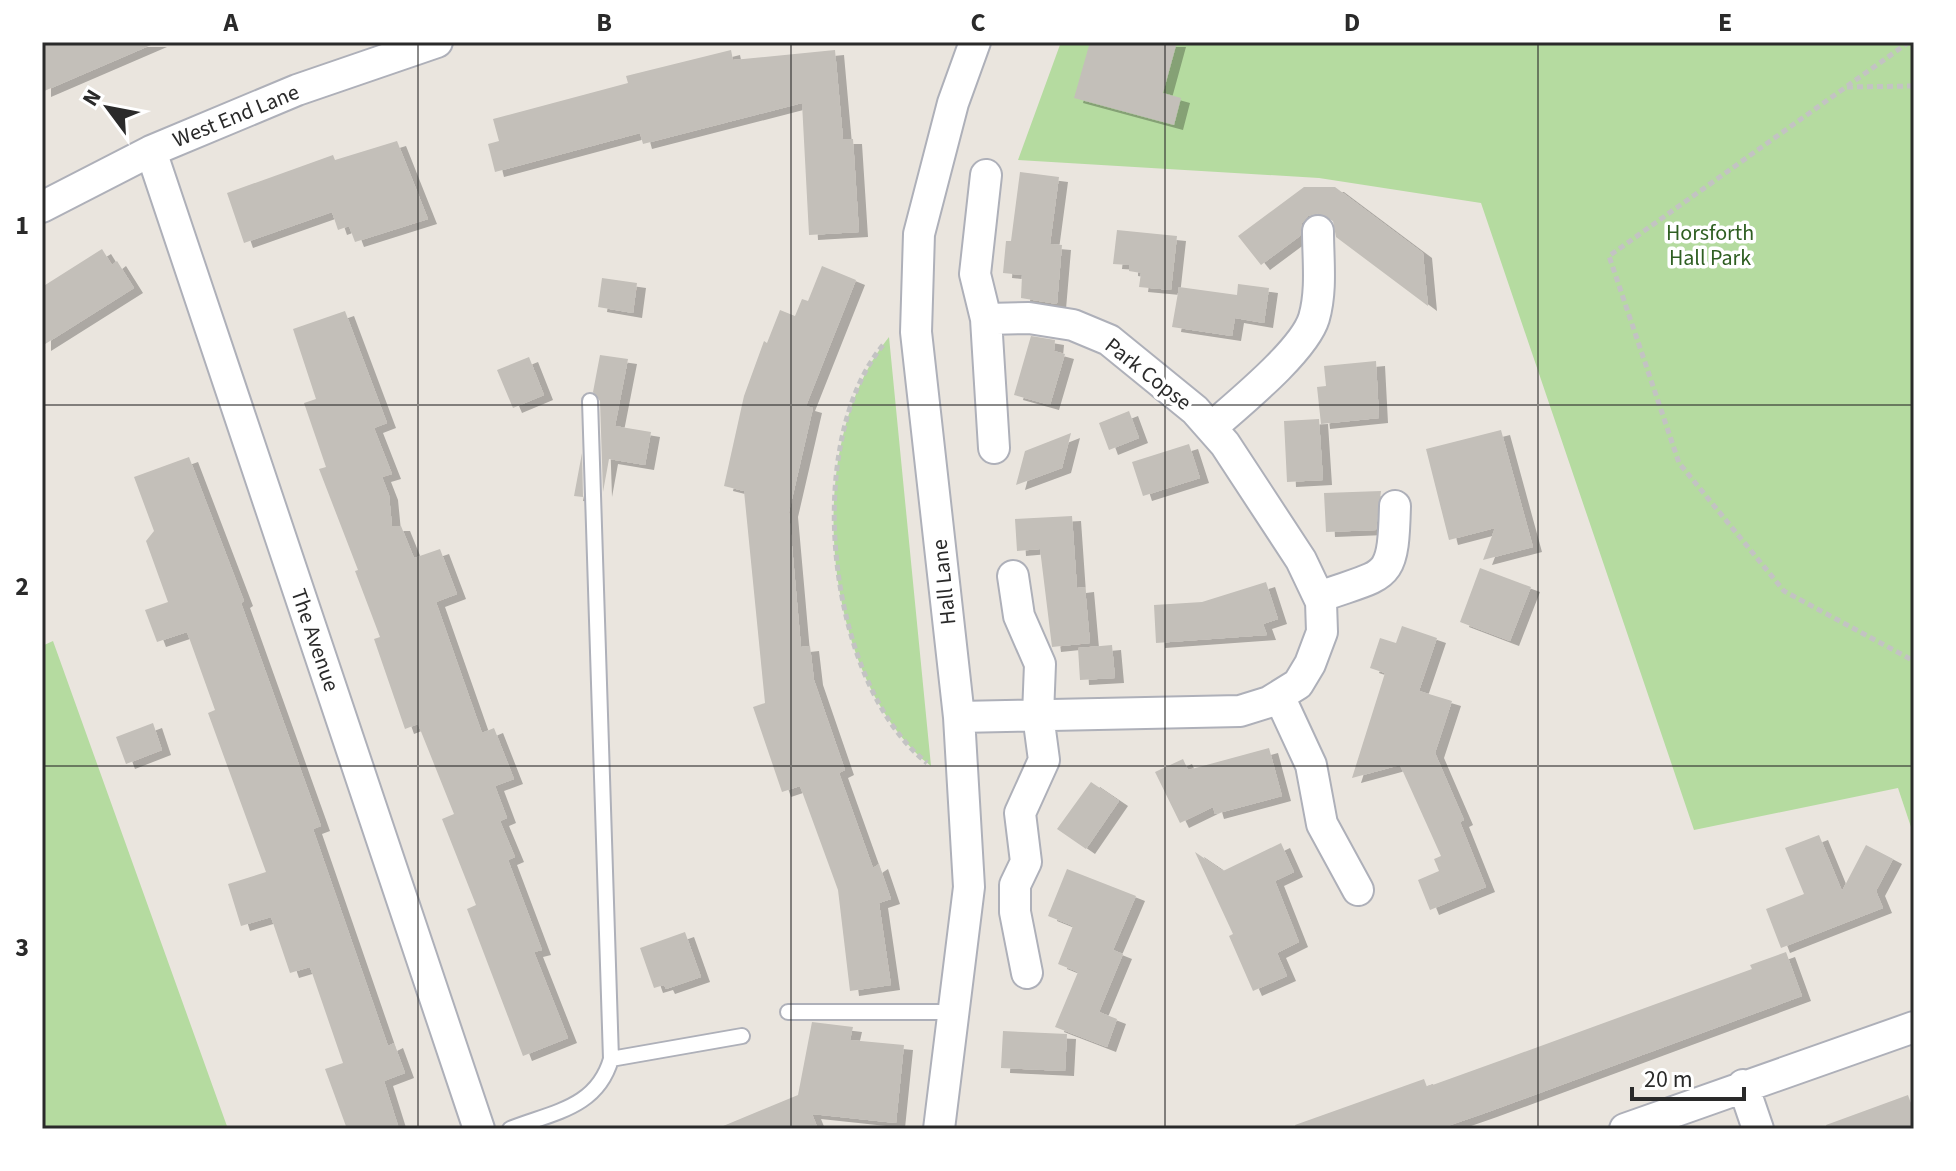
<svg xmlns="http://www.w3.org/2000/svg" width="1956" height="1171" viewBox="0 0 1956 1171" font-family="'Source Sans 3',sans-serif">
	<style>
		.green { fill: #b5dba0 }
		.building { fill: #c3bfb9; filter: url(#shadow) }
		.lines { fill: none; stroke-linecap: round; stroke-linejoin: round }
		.service-casing { stroke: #aeb0b9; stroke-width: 18 }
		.minor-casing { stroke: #aeb0b9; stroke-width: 34 }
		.path { stroke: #c3c3c3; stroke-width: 5; stroke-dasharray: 6 4; stroke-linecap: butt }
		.service { stroke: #fff; stroke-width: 14 }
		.minor { stroke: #fff; stroke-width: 30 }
		.grid { fill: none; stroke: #2a2a2a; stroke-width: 2; stroke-opacity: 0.55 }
		.labels { text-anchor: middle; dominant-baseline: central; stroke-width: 7; stroke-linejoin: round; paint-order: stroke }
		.street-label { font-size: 22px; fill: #2a2a2a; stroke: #fff }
		.park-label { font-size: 22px; fill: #2f5f22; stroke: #fff }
		.neatline { fill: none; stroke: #2a2a2a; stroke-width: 3 }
		.grid-label { font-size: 26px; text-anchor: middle; font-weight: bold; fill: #2a2a2a }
	</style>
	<defs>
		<filter id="shadow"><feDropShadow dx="9" dy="5" stdDeviation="0" flood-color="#0004"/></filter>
	</defs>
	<rect width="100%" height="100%" fill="#eae5de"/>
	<path class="green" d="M1061,42H1914V836L1898,788L1694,830L1481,203L1319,178L1018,160Z
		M889,337L931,766C821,678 800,446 889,337Z
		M53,641L228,1129H42V646Z"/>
	<path class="building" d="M42,42H158L42,92Z
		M1090,42H1177L1163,93L1181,98L1174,125L1074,98Z
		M731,50L733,60L835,50L843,139H853L859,232L809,235L802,103L643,144L640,133L495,172L488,144L499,141L493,119L628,83L626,76Z
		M397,141L428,219L355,242L349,226L338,230L332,212L244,243L227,193L333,155L335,160Z
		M1020,172L1059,177L1050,244L1062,245L1057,304L1021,298L1022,275L1003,273L1006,241H1011Z
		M1304,187H1335L1423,253L1428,306L1336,237L1333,221L1319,213L1308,216L1302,223L1300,236L1261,265L1238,236Z
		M1117,230L1177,236L1171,290L1139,287L1141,273L1129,271V265L1113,264Z
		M102,249L112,265L117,261L134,288L42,346V287Z
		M822,266L856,280L806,406L813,408L789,512L801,647L810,646L814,680L845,770L839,773L873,868L879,864L891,899L879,903L891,985L850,991L838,890L800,786L782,792L753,707L765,703L744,491L724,486L744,396L764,341L767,343L780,310L795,316L802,299L808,301Z
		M602,278L637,283L633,313L598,307Z
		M1238,284L1269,288L1264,323L1235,318L1232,336L1172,327L1179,287L1237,295Z
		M345,311L387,423L374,428L392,474L382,477L389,495L392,526H401L414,558L440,549L457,594L436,602L482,733L494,728L514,779L495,786L507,818L500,821L515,857L508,860L542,950L534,952L568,1038L523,1056L467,909L476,905L442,819L454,814L418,724L405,729L374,639L380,637L355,571L358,570L319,469L326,467L304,403L316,399L293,329Z
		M1031,336L1055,340L1054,351L1065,354L1050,405L1014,395Z
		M600,355L628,359L615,426L651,432L645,465L609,459L603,492L600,401L593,392Z
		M529,357L544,395L513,408L497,370Z
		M1376,361L1379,418L1321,424L1317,387L1326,386L1324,366Z
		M1129,411L1139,438L1109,450L1099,423Z
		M1319,419L1323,480L1287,482L1284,421Z
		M1501,430L1533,547L1483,560L1495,528L1449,540L1426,449Z
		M1071,433L1062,468L1016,485L1025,451Z
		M1189,444L1200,478L1143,496L1132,462Z
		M582,453L583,497L574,496Z
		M189,457L244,601L241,603L321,826L313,829L388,1046L394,1043L405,1073L384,1081L399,1129H347L325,1069L343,1063L310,967L290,973L271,917L241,926L228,884L266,872L208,713L215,710L187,632L157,642L145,610L168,602L146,541L154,531L134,477Z
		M1381,491L1376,530L1326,532L1324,493Z
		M1072,516L1077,588L1085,587L1090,643L1052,647L1040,549L1017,551L1015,519Z
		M1480,568L1531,587L1510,641L1460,622Z
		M1266,582L1278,619L1263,624L1267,635L1156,643L1154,605L1202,602Z
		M1402,626L1437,638L1419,691L1452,701L1435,753L1464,820L1460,822L1486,887L1430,910L1418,880L1439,871L1434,859L1441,856L1400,765L1352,778L1385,673L1370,668L1380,638L1396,643Z
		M1112,645L1115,678L1080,680L1078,648Z
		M153,723L162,750L126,764L116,737Z
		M1269,748L1282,796L1215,814L1213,807L1180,823L1155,772L1183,759L1188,770Z
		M1091,782L1119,801L1086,849L1057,829Z
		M1819,835L1842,891L1866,845L1893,859L1876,891L1883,908L1781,948L1766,909L1804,894L1785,848Z
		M1281,843L1294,872L1275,881L1299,942L1277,953L1287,976L1253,991L1229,936L1233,934L1195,852L1223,871Z
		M1067,869L1136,896L1113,950L1123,954L1099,1012L1117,1019L1107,1047L1055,1027L1078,972L1058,964L1073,926L1048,916Z
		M685,932L701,977L666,989L664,985L654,988L640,948Z
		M1786,952L1802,996L1488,1112L1439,1129H1296L1295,1125L1424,1079L1427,1087L1502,1060L1752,969L1750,965Z
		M812,1022L853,1027L850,1040L904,1045L896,1123L812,1114L818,1129H716L798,1095Z
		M1003,1031L1067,1034L1065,1071L1001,1068Z
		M1908,1095L1914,1112V1129H1827L1826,1125Z"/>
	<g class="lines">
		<defs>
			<path id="service" d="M788,1012H953
				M611,1059L742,1036
				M510,1129C553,1112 597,1108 611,1059L590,401"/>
			<path id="minor" d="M151,151L479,1129
				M986,175L975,274L986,319L994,448
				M42,207L151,151L297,90L437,42
				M1211,428C1238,404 1304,351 1314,318C1322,290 1318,260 1318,231
				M1013,576L1019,616L1040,664L1038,715L1044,760L1020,813L1026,862L1015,885V912L1027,973
				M1319,597C1388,572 1393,583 1395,506
				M1279,696L1311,765L1322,824L1358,890
				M959,717L1240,711L1269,702L1298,684L1310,664L1322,632L1321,602L1301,560L1225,444L1195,410L1109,340L1073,325L1029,318L986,319
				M1743,1085L1758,1129
				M939,1129L969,887L959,717L916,332L919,234L953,103L975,42
				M1625,1129L1914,1027"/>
		</defs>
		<use href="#service" class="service-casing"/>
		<use href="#minor" class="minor-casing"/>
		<path class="path" d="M1909,42L1609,256L1679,463L1784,591L1914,661
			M1847,87L1914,86
			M883,345C801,445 827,683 927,763"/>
		<use href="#service" class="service"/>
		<use href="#minor" class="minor"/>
	</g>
	<path class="grid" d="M418,42V1129M791,42V1129M1165,42V1129M1538,42V1129M42,405H1914M42,766H1914"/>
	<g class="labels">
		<g class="street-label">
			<text transform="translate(236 116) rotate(-22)">West End Lane</text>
			<text transform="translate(1148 374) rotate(38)">Park Copse</text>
			<text transform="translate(944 582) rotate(-96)">Hall Lane</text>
			<text transform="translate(315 640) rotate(71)">The Avenue</text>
		</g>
		<g class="park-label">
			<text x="1710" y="233">Horsforth<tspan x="1710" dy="25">Hall Park</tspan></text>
		</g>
	</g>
	<rect width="1956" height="1171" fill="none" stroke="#ffffff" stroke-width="88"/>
	<g transform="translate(108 108) rotate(302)" stroke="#ffffff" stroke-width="6" paint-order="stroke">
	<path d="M0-6L14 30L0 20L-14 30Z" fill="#2a2a2a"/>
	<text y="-12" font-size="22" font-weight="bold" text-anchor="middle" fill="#2a2a2a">N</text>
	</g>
	<path d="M1632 1087v12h112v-12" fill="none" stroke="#2a2a2a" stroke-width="4"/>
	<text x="1644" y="1087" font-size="24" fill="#2a2a2a" stroke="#ffffff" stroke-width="6" paint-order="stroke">20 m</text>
	<rect x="44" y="44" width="1868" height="1083" class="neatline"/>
	<g class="grid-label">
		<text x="231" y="31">A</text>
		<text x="604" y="31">B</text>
		<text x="978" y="31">C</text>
		<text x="1352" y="31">D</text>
		<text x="1725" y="31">E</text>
		<text x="22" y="234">1</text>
		<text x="22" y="595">2</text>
		<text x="22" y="956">3</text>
	</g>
</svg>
